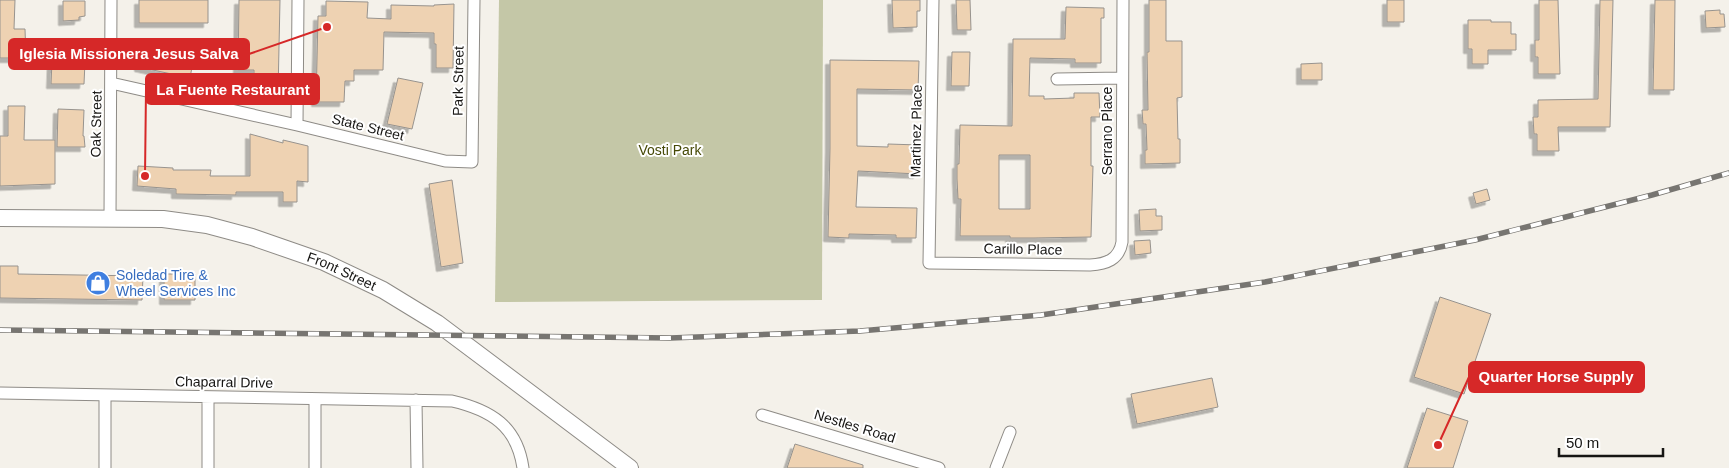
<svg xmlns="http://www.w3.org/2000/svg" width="1729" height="468" viewBox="0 0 1729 468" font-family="Arial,sans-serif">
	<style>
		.green { fill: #c4c7a7 }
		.building { fill: #eed2b2; stroke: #97938e; fill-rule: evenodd; filter: url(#shadow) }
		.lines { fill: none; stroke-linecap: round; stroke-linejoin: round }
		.minor-casing { stroke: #8e8b86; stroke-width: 13 }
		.secondary-casing { stroke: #8e8b86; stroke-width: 18 }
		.minor { stroke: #fff; stroke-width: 11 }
		.secondary { stroke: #fff; stroke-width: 16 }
		.rail-casing { stroke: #777571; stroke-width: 5.5 }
		.rail { stroke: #fff; stroke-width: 4; stroke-dasharray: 11; stroke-linecap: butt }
		.labels { text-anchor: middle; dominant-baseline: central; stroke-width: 4; stroke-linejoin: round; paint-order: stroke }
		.street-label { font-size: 14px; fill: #161513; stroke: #fff }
		.park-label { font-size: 14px; fill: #464906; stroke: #fff }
		.shop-label { font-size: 14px; fill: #366cbe; stroke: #fff; text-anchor: start }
		.leader { fill: none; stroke: #d62828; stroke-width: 2 }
		.callout-dot { fill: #d62828; stroke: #fff; stroke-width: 2 }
		.callout { fill: #d62828; stroke: #d62828; stroke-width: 2 }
		.callout-label { font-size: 15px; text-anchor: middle; font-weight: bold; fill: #fff }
	</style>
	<defs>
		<filter id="shadow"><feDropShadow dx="-4.5" dy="4.5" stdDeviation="0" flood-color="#0004"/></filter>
	</defs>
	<rect width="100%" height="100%" fill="#f4f1ea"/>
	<path class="green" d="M499,0H823L822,300L495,302Z"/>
	<path class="building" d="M0,0H15L14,29H25L26,58H0Z
		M139,0H208V23H139Z
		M239,0H280L278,94H254V70H238Z
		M892,0H920V11H917V27L893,28Z
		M956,0H970L971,30H957Z
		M1149,0H1166V41H1182V97L1177,98L1178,139H1180V163L1145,164V150H1147L1146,124H1143L1142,110H1148L1147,52H1149Z
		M1387,0H1404V22H1387Z
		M1539,0H1558L1560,74H1538V57H1535V40H1539Z
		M1600,0H1613L1610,127H1558L1559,151H1537V134H1534L1533,117H1538V100L1598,99Z
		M1655,0H1675L1674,90H1653Z
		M63,1H85V16L79,17V20L63,21Z
		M326,1L368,2L367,18L391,19V5L434,6V5L454,4L453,68H436V44H434V33L384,32L383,70H354V81H345L344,102H316L318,16H326Z
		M1066,7L1104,8V18H1101V63H1075V59L1030,58L1029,96H1044V99L1074,98V93H1099L1100,117H1091V166H1093L1091,237L1034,238H1010V236H960L961,199H958L957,179V164H959L960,125L1012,126L1013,39H1065ZM999,155H1030V209H999Z
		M1720,10V14H1724L1725,27L1706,28L1705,11Z
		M1468,20H1491V22H1511V34H1516V50H1488V64H1472V49H1468Z
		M140,43L194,56L190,78L139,67Z
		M952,52H970L969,86H951Z
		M830,60L919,61L918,90L857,89V146L888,147V144L919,145L918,174L858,171L856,207L917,208L916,238H896V235L849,234V238L828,237L830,148Z
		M52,61L85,62L84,84H51Z
		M1322,63V80H1301V64Z
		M398,78L423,83L412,129L387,124Z
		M8,106H25L24,140H55V184L0,186V136H8Z
		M58,109L84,110L83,136H84L85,147H57Z
		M250,134L283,143V140L308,146V182L297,181V202H283V192H236V195L176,194V189L137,186L138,166L173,168V170H211L210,176H250Z
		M452,180L463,263L441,267L429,184Z
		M1487,189L1490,200L1476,204L1473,193Z
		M1156,209V216H1162V230L1140,231L1139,210Z
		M1150,240L1151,253L1135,255L1134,241Z
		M0,266H18V274L143,276L142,300L0,298Z
		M164,274H195V300H164Z
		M1440,297L1491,314L1464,394L1414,377Z
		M1212,378L1218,407L1137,424L1131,394Z
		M1427,408L1468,421L1453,468H1407Z
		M795,444L863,465V468H787Z"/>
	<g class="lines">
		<defs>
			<path id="minor" d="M933,0L929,263L1090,265C1106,264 1119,260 1122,242L1123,0
				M1057,79L1122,78
				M111,83L297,125L445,161L472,162L474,0
				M297,125L298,0
				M110,218L111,0
				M0,393L452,401C491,410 517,426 523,468
				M105,395V468
				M416,400L417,468
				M762,415L939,468
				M208,468V397
				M315,468V399
				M996,468L1010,432"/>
			<g id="secondary">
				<path id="s1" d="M0,218L163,219L207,225L252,237L324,262L383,290L437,323L630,468"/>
			</g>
		</defs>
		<use href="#minor" class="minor-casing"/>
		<use href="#secondary" class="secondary-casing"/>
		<use href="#minor" class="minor"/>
		<use href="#secondary" class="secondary"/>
		<defs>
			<path id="rail" d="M0,330L670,338L860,331L1041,315L1265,282L1475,240L1652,195L1729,173"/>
		</defs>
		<use href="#rail" class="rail-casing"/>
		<use href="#rail" class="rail"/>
	</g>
	<defs>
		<symbol id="shop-disc" viewBox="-11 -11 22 22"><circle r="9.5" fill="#3f7fe0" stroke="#fff"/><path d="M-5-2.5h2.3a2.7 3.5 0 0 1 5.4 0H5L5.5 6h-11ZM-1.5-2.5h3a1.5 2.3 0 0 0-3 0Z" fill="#fff"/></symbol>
	</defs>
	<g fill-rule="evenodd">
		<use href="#shop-disc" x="84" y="269" width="28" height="28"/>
	</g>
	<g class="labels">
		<g class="street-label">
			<text transform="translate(458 81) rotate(-89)">Park Street</text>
			<text transform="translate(96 124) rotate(-89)">Oak Street</text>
			<text transform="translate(368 127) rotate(14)">State Street</text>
			<text transform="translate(916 131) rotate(-89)">Martinez Place</text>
			<text transform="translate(1107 131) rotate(-90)">Serrano Place</text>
			<text transform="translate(1023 249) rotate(1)">Carillo Place</text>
			<text stroke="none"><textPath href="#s1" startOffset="350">Front Street</textPath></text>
			<text transform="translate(224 382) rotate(1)">Chaparral Drive</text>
			<text transform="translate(855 426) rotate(17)">Nestles Road</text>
		</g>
		<g class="park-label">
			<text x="670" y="150">Vosti Park</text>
		</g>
		<g class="shop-label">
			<text x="116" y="275">Soledad Tire &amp;<tspan x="116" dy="16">Wheel Services Inc</tspan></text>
		</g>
	</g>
	<path class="leader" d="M327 27L249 54M145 176L146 89M1438 445L1469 377"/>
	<g class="callout-dot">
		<circle cx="327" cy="27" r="5"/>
		<circle cx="145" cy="176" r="5"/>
		<circle cx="1438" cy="445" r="5"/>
	</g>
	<g class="callout">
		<rect x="9" y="39" width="240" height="30" rx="5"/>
		<rect x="146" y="74" width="173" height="30" rx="5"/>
		<rect x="1469" y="362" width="175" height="30" rx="5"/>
	</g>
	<g class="callout-label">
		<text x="129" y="59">Iglesia Missionera Jesus Salva</text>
		<text x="233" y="95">La Fuente Restaurant</text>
		<text x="1556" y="382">Quarter Horse Supply</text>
	</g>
	<path d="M1559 448v8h104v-8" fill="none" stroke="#161513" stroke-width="2.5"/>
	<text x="1566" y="448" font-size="15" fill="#161513" stroke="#ffffff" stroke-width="4" paint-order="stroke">50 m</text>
</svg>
